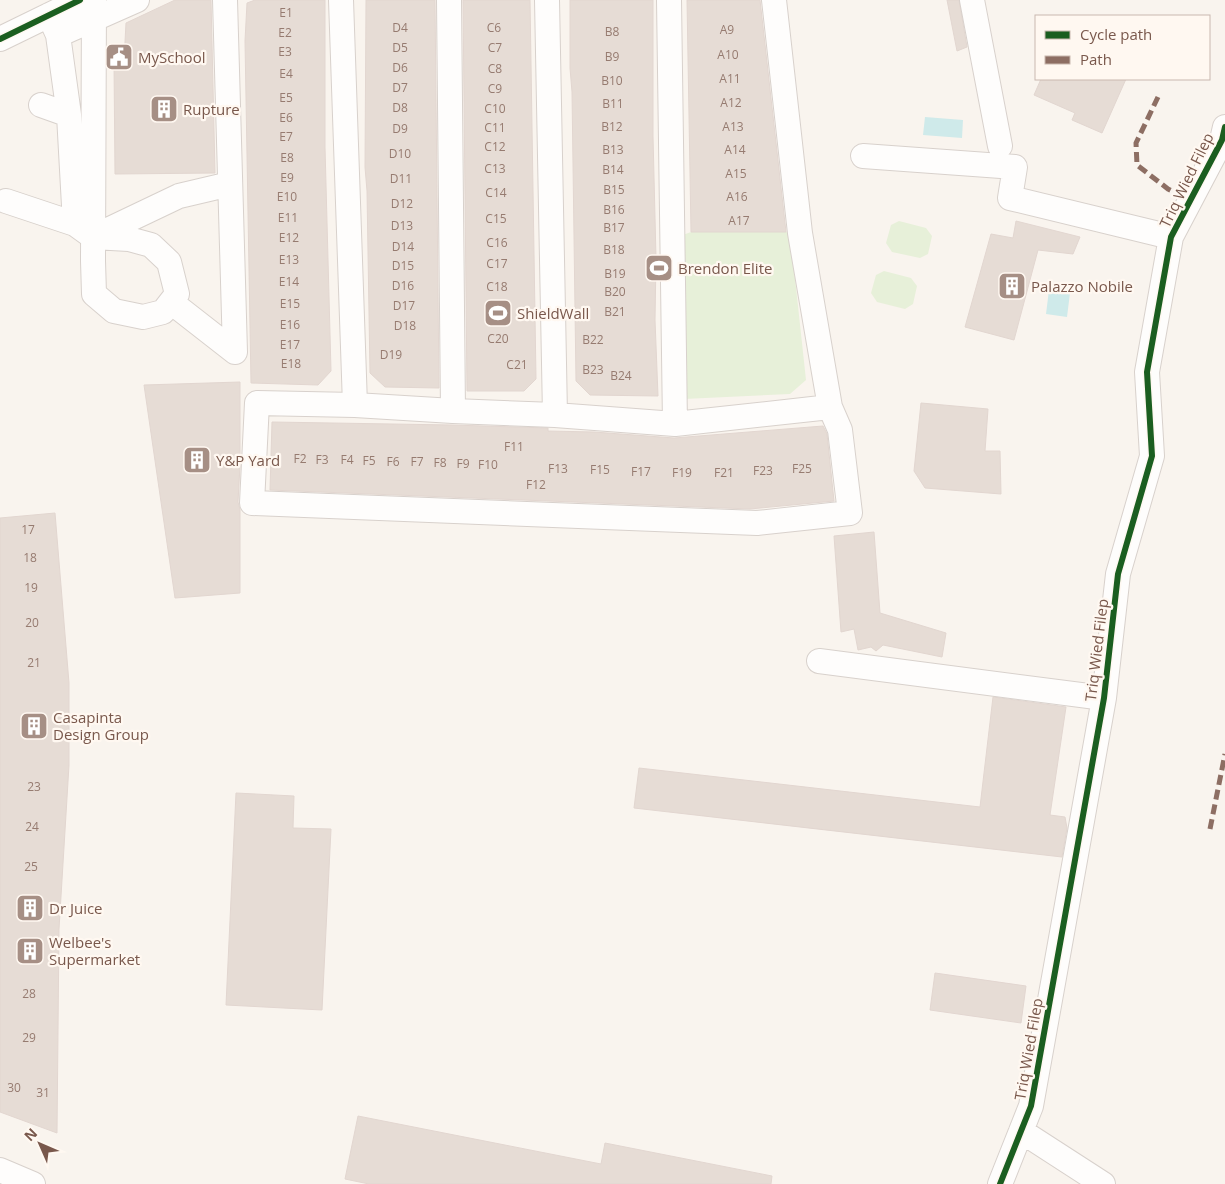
<svg xmlns="http://www.w3.org/2000/svg" width="1225" height="1184" viewBox="0 0 1225 1184" font-family="'Open Sans',sans-serif">
	<style>
		.green { fill: #e7f0d9 }
		.water { fill: #cfeaea }
		.building { fill: #e6dcd5; stroke: #e2d6d0 }
		.lines { fill: none; stroke-linecap: round; stroke-linejoin: round }
		.minor-casing { stroke: #d8d1cc; stroke-width: 26 }
		.minor { stroke: #fefdfc; stroke-width: 24 }
		.quiet { stroke: #8d6e63; stroke-width: 5; stroke-dasharray: 10 5; stroke-linecap: butt }
		.cycleway-casing { stroke: #fff8f1; stroke-width: 9 }
		.cycleway { stroke: #1b5e20; stroke-width: 6 }
		.labels { text-anchor: middle; dominant-baseline: central; stroke-width: 4.5; stroke-linejoin: round; paint-order: stroke }
		.number-label { font-size: 12px; fill: #967b70 }
		.poi-label { font-size: 15px; fill: #79584c; stroke: #fff8f1; text-anchor: start }
		.street-label { font-size: 15px; fill: #79584c; stroke: #fff8f1 }
	</style>
	<rect width="100%" height="100%" fill="#f9f4ee"/>
	<path class="green" d="M899,221L926,228L932,236L928,254L920,258L892,252L886,243L891,225Z
		M691,232H790L806,380L790,394L684,399L680,236Z
		M884,271L911,278L917,286L913,304L905,309L877,302L871,293L876,275Z"/>
	<path class="water" d="M925,117L963,120L962,138L923,135Z
		M1050,282L1071,285L1067,317L1046,314Z"/>
	<path class="building" d="M175,0H211L215,173L115,174L114,61H124L126,23Z
		M255,0H325V147L331,371L318,385L251,383L245,41L247,3Z
		M366,0H435L439,388L385,387L370,373L367,191L365,167Z
		M463,0H530L536,379L524,391H467Z
		M570,0H653V136L656,258L655,320L658,396L590,395L576,381L572,92L570,68Z
		M687,0H760L786,232H691Z
		M947,0H959L967,47L957,51Z
		M1041,79H1126L1102,133L1072,120L1075,113L1034,95Z
		M1016,221L1080,237L1073,254L1038,250L1014,340L965,327L991,234L1013,238Z
		M240,382V466L238,502L240,510V593L175,598L144,385Z
		M921,403L988,409L985,451H1000L1001,494L925,488L914,471Z
		M272,422L452,425L548,428V431L594,432L674,438L823,426L827,434L834,501L750,509L270,490Z
		M55,513L69,683V765L59,929L57,1133L0,1112V518Z
		M874,532L880,613L946,633L942,657L883,645L876,651L871,647L858,650L854,629L841,632L834,536Z
		M993,697L1066,707L1050,815L1065,817L1067,828L1062,857L634,808L639,768L980,807Z
		M236,793L294,796L293,828L331,829L322,1010L226,1005Z
		M935,973L1026,986L1021,1023L930,1010Z
		M358,1116L601,1164L605,1143L772,1176L771,1184H369L345,1179Z"/>
	<g class="lines">
		<defs>
			<path id="minor" d="M225,0L235,352
				M341,0L355,405
				M449,0L453,411
				M547,0L555,415
				M669,0L675,424
				M774,0L800,233L830,407L840,430L850,513L757,523L252,503L257,403L355,405L453,411L555,415L675,424L830,407
				M972,0L1000,146
				M49,15L58,35L69,115L75,224
				M58,35L137,0
				M0,39L80,0
				M41,105L69,115
				M863,156L1015,167L1010,198L1171,237
				M6,201L75,224L93,237L179,196L230,184
				M93,237L129,239L151,245L169,262L177,294L163,312L143,317L114,311L94,294L93,261L94,0
				M171,302L235,352
				M819,661L1104,698
				M1021,1131L1103,1184
				M0,1170L33,1184
				M1000,1184L1031,1106L1104,698L1118,574L1152,456L1147,372L1171,237L1222,140L1225,127"/>
		</defs>
		<use href="#minor" class="minor-casing"/>
		<use href="#minor" class="minor"/>
		<path class="quiet" d="M1158,97L1136,143L1137,165L1168,189L1190,200
			M1210,829L1225,754"/>
		<defs>
			<path id="cycleway" d="M0,39L80,0
				M1000,1184L1031,1106L1104,698L1118,574L1152,456L1147,372L1171,237L1222,140L1225,127"/>
		</defs>
		<use href="#cycleway" class="cycleway-casing"/>
		<use href="#cycleway" class="cycleway"/>
	</g>
	<defs>
		<symbol id="civic-square" viewBox="-11 -11 22 22"><rect x="-9" y="-9" width="18" height="18" rx="4" fill="#a68f85" stroke="#fff8f1"/><path d="M-.6-6.5H3V-4.5H.6V-3L4-1V1h2V6H-6V1h2V-1L-.6-3ZM-1.2 2.5V6h2.4V2.5Z" fill="#fff"/></symbol>
		<symbol id="building-square" viewBox="-11 -11 22 22"><rect x="-9" y="-9" width="18" height="18" rx="4" fill="#a68f85" stroke="#fff8f1"/><path d="M-4-6H4V6H1V3H-1V6H-4ZM-2.5-4.3h1.7v1.8h-1.7ZM.8-4.3h1.7v1.8H.8ZM-2.5-1h1.7V.8h-1.7ZM.8-1h1.7V.8H.8Z" fill="#fff"/></symbol>
		<symbol id="stadium-square" viewBox="-11 -11 22 22"><rect x="-9" y="-9" width="18" height="18" rx="4" fill="#a68f85" stroke="#fff8f1"/><path d="M0-5a6.5 5 0 1 0 0 10a6.5 5 0 1 0 0-10ZM-3.5-1.8h7v3.6h-7Z" fill="#fff"/></symbol>
	</defs>
	<g fill-rule="evenodd">
		<use href="#civic-square" x="103" y="41" width="32" height="32"/>
		<use href="#building-square" x="148" y="93" width="32" height="32"/>
		<use href="#stadium-square" x="643" y="252" width="32" height="32"/>
		<use href="#building-square" x="996" y="270" width="32" height="32"/>
		<use href="#stadium-square" x="482" y="297" width="32" height="32"/>
		<use href="#building-square" x="181" y="444" width="32" height="32"/>
		<use href="#building-square" x="18" y="710" width="32" height="32"/>
		<use href="#building-square" x="14" y="892" width="32" height="32"/>
		<use href="#building-square" x="14" y="935" width="32" height="32"/>
	</g>
	<g class="labels">
		<g class="number-label">
			<text x="286" y="12">E1</text>
			<text x="400" y="27">D4</text>
			<text x="494" y="27">C6</text>
			<text x="727" y="29">A9</text>
			<text x="612" y="31">B8</text>
			<text x="285" y="32">E2</text>
			<text x="400" y="47">D5</text>
			<text x="495" y="47">C7</text>
			<text x="285" y="51">E3</text>
			<text x="728" y="54">A10</text>
			<text x="612" y="56">B9</text>
			<text x="400" y="67">D6</text>
			<text x="495" y="68">C8</text>
			<text x="286" y="73">E4</text>
			<text x="730" y="78">A11</text>
			<text x="612" y="80">B10</text>
			<text x="400" y="87">D7</text>
			<text x="495" y="88">C9</text>
			<text x="286" y="97">E5</text>
			<text x="731" y="102">A12</text>
			<text x="613" y="103">B11</text>
			<text x="400" y="107">D8</text>
			<text x="495" y="108">C10</text>
			<text x="286" y="117">E6</text>
			<text x="612" y="126">B12</text>
			<text x="733" y="126">A13</text>
			<text x="495" y="127">C11</text>
			<text x="400" y="128">D9</text>
			<text x="286" y="136">E7</text>
			<text x="495" y="146">C12</text>
			<text x="613" y="149">B13</text>
			<text x="735" y="149">A14</text>
			<text x="400" y="153">D10</text>
			<text x="287" y="157">E8</text>
			<text x="495" y="168">C13</text>
			<text x="613" y="169">B14</text>
			<text x="736" y="173">A15</text>
			<text x="287" y="177">E9</text>
			<text x="401" y="178">D11</text>
			<text x="614" y="189">B15</text>
			<text x="496" y="192">C14</text>
			<text x="287" y="196">E10</text>
			<text x="737" y="196">A16</text>
			<text x="402" y="203">D12</text>
			<text x="614" y="209">B16</text>
			<text x="288" y="217">E11</text>
			<text x="496" y="218">C15</text>
			<text x="739" y="220">A17</text>
			<text x="402" y="225">D13</text>
			<text x="614" y="227">B17</text>
			<text x="289" y="237">E12</text>
			<text x="497" y="242">C16</text>
			<text x="403" y="246">D14</text>
			<text x="614" y="249">B18</text>
			<text x="289" y="259">E13</text>
			<text x="497" y="263">C17</text>
			<text x="403" y="265">D15</text>
			<text x="615" y="273">B19</text>
			<text x="289" y="281">E14</text>
			<text x="403" y="285">D16</text>
			<text x="497" y="286">C18</text>
			<text x="615" y="291">B20</text>
			<text x="290" y="303">E15</text>
			<text x="404" y="305">D17</text>
			<text x="615" y="311">B21</text>
			<text x="290" y="324">E16</text>
			<text x="405" y="325">D18</text>
			<text x="498" y="338">C20</text>
			<text x="593" y="339">B22</text>
			<text x="290" y="344">E17</text>
			<text x="391" y="354">D19</text>
			<text x="291" y="363">E18</text>
			<text x="517" y="364">C21</text>
			<text x="593" y="369">B23</text>
			<text x="621" y="375">B24</text>
			<text x="514" y="446">F11</text>
			<text x="300" y="458">F2</text>
			<text x="322" y="459">F3</text>
			<text x="347" y="459">F4</text>
			<text x="369" y="460">F5</text>
			<text x="393" y="461">F6</text>
			<text x="417" y="461">F7</text>
			<text x="440" y="462">F8</text>
			<text x="463" y="463">F9</text>
			<text x="488" y="464">F10</text>
			<text x="558" y="468">F13</text>
			<text x="802" y="468">F25</text>
			<text x="600" y="469">F15</text>
			<text x="763" y="470">F23</text>
			<text x="641" y="471">F17</text>
			<text x="682" y="472">F19</text>
			<text x="724" y="472">F21</text>
			<text x="536" y="484">F12</text>
			<text x="28" y="529">17</text>
			<text x="30" y="557">18</text>
			<text x="31" y="587">19</text>
			<text x="32" y="622">20</text>
			<text x="34" y="662">21</text>
			<text x="34" y="786">23</text>
			<text x="32" y="826">24</text>
			<text x="31" y="866">25</text>
			<text x="29" y="993">28</text>
			<text x="29" y="1037">29</text>
			<text x="14" y="1087">30</text>
			<text x="43" y="1092">31</text>
		</g>
		<g class="poi-label">
			<text x="138" y="57">MySchool</text>
			<text x="183" y="109">Rupture</text>
			<text x="678" y="268">Brendon Elite</text>
			<text x="1031" y="286">Palazzo Nobile</text>
			<text x="517" y="313">ShieldWall</text>
			<text x="216" y="460">Y&amp;P Yard</text>
			<text x="53" y="717">Casapinta<tspan x="53" dy="17">Design Group</tspan></text>
			<text x="49" y="908">Dr Juice</text>
			<text x="49" y="942">Welbee's<tspan x="49" dy="17">Supermarket</tspan></text>
		</g>
		<g class="street-label">
			<text transform="translate(1186 180) rotate(-64)">Triq Wied Filep</text>
			<text transform="translate(1096 650) rotate(-83)">Triq Wied Filep</text>
			<text transform="translate(1028 1049) rotate(-80)">Triq Wied Filep</text>
		</g>
	</g>
	<rect x="1035" y="15" width="175" height="65" fill="#fff8f1" stroke="#c9b8af"/>
	<rect x="1045" y="31" width="25" height="8" fill="#1b5e20" stroke="#c9b8af"/>
	<text x="1080" y="40" font-size="15" fill="#79584c">Cycle path</text>
	<rect x="1045" y="56" width="25" height="8" fill="#8d6e63" stroke="#c9b8af"/>
	<text x="1080" y="65" font-size="15" fill="#79584c">Path</text>
	<g transform="translate(40 1144) rotate(315)" stroke="#fff8f1" stroke-width="4" paint-order="stroke">
	<path d="M0-4L9 19L0 12L-9 19Z" fill="#79584c"/>
	<text y="-8" font-size="14" font-weight="bold" text-anchor="middle" fill="#79584c">N</text>
	</g>
</svg>
